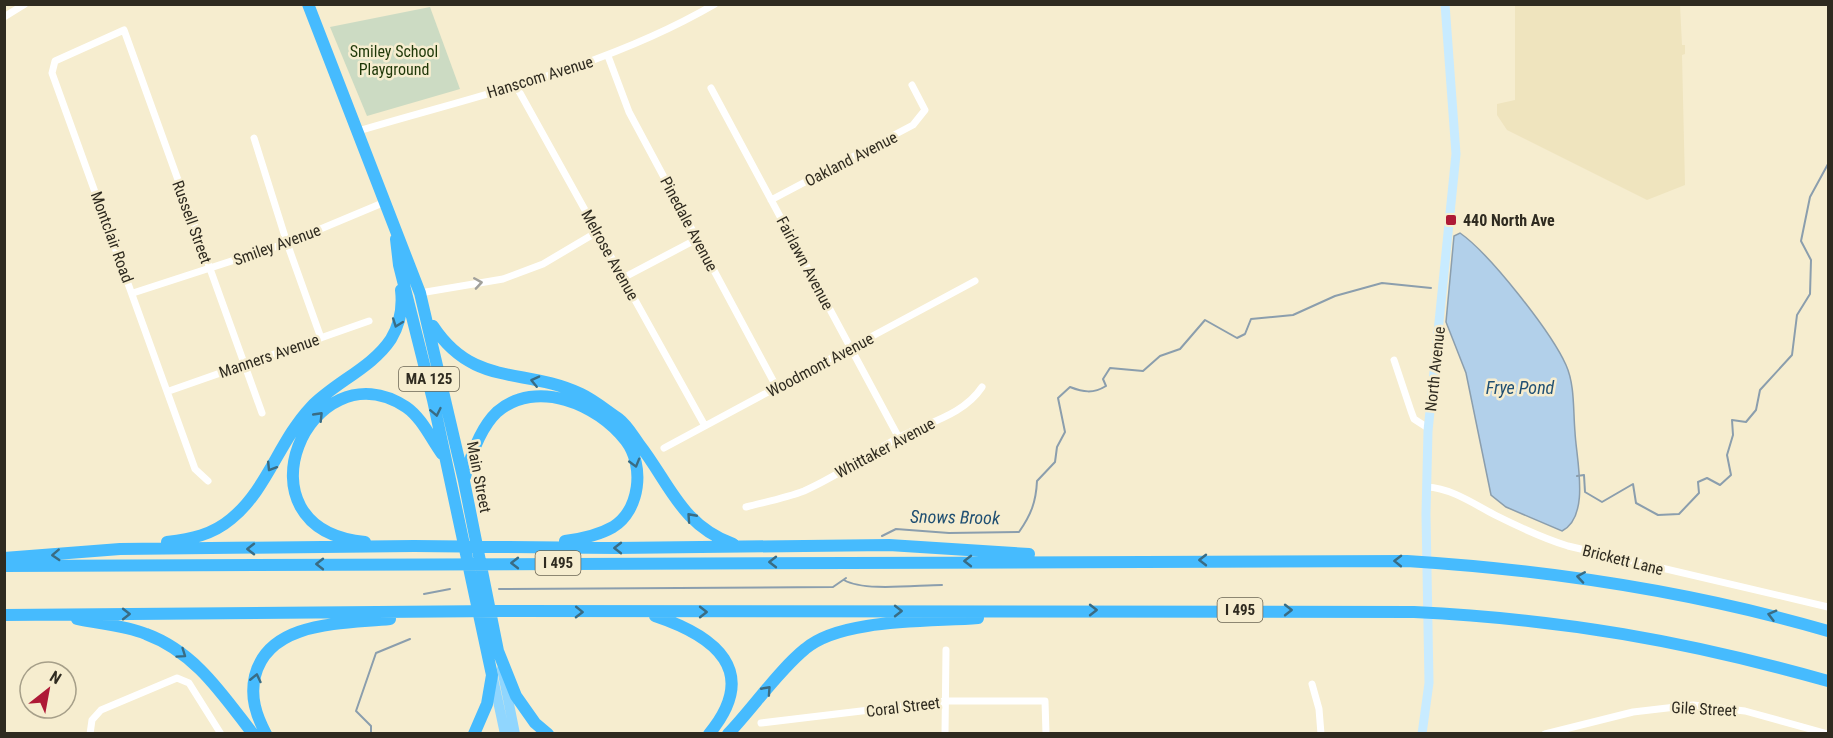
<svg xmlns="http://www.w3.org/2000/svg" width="1833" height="738" viewBox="0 0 1833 738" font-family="'Roboto Condensed',sans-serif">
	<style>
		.built { fill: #efe4be }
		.green { fill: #ccdbc3 }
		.water { fill: #b2d0ea; stroke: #8b9ead; stroke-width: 1.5 }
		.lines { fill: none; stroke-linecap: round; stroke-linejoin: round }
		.stream { stroke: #8b9ead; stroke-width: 2 }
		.street { stroke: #fff; stroke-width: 7 }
		.secondary { stroke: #c8ebff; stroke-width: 9 }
		.primary { stroke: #90d6fe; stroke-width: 10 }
		.highway { stroke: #46bbfe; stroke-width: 12 }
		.oneway { stroke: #a1a09b }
		.oneway2 { stroke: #396c84 }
		.poi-dot { fill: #ae1936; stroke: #f6edcf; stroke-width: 2 }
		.labels { text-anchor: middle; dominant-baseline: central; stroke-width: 5; stroke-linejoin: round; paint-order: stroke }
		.shield { fill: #f6edcf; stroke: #6b6554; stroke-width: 1.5 }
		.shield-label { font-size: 15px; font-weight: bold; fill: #2f2b20 }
		.park-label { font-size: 16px; fill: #1f3808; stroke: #f6edcf }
		.street-label { font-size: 16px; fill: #2f2b20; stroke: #f6edcf }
		.poi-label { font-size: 16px; font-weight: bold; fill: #2f2b20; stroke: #f6edcf; text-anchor: start }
		.water-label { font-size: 18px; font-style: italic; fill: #1f4f72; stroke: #f6edcf }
	</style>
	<rect width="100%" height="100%" fill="#f6edcf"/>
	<path class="built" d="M1515,5H1680L1682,45H1685V54L1682,55L1685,185L1647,200L1507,130L1497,115V104L1515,100Z"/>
	<path class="green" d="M430,7L460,89L367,116L330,27Z"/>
	<path class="water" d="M1460,233C1490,254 1551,332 1566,365C1575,385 1573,410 1575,432C1576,458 1591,516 1562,531L1506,507L1491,495L1466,373L1446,322L1454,236Z"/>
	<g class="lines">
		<path class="stream" d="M1577,476L1584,475L1585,492L1602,502L1633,484L1636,503L1658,515L1679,514L1699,493L1698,482L1707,478L1720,485L1731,475L1727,455L1733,435L1732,420L1746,422L1756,410L1760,390L1792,355L1797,315L1810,294L1811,260L1801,241L1810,197L1828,164
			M882,536L896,529L949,533L1019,532C1031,515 1036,502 1037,481L1055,462L1057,447L1065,432L1058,398L1070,387C1083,392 1093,394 1106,386L1103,379L1110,368L1143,371L1160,356L1180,349L1205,320L1237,338L1245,334L1251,319L1293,315L1335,296L1382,283L1431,288
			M844,580C864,592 917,585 942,585
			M499,589L833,587L846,578
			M424,594L450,589
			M371,734V726L356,711L376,653L410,639"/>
		<path class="street" d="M4,17L25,4
			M608,56L629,112L777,388
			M515,84L705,426
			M711,88L899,438
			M358,131C479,95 605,68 715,4
			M254,138L287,243L321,338
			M771,200L913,125L925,110L912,85
			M623,278L697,239
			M133,293L287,243L385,202
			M420,293L503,279L543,264L597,232
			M1394,360L1411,411L1414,419L1428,428
			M169,391L369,321
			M664,448L975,281
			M208,481L195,469L52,73L55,61L124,30L262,413
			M1427,487C1451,488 1474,504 1495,515C1519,527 1542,538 1568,546L1828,607
			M746,507C765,502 786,498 804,491C836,477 866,456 896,439C925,423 963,416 982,387
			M1312,684L1319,709L1321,734
			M761,723L945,701H1045L1046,734
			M90,734L92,720L101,710L177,678L189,683L221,734
			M945,734L946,650
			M1545,734L1633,712L1693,705L1745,711L1828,734"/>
		<path class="secondary" d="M1422,734L1429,683L1426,514L1428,431L1456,154L1445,4"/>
		<path class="primary" d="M502,669L515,734
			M493,678L505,734"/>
		<path class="highway" d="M308,4L420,293L464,481L498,651L516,696L535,723L548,734
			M396,239L399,265L433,400L492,675L487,704L474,734
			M433,326C474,388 524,367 581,394C594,400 607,411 619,419C627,425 633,436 639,444C670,484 681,525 733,544
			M465,477C471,455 480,428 497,412C536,378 598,404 626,441C645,466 640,510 613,527C599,535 581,539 565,541
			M167,542C191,539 212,535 231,519C267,490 279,441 311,407C335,382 372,368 391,339C400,324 403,307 401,290
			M365,542C229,529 310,344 406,407C422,418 431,439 442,454
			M4,558L120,549L414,546L616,548L889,545L1029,554
			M4,566L1407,561C1550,570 1690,591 1828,631
			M4,615L499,611L1414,612C1562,619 1686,641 1828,681
			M655,616C715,636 761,671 709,734
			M77,619C100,624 124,625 146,634C195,652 222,694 253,734
			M266,734C256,715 250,697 255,676C269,620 344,624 390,619
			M728,734C753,708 778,671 805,649C841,618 930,622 978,618"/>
	</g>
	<defs><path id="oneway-chevron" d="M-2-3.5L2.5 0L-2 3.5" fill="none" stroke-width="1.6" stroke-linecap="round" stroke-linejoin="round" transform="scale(1.5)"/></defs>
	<use class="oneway" href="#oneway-chevron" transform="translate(478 283) rotate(-9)"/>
	<g class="oneway2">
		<use href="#oneway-chevron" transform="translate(397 323) rotate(110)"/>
		<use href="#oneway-chevron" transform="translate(535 381) rotate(-167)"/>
		<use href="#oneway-chevron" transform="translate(436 412) rotate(78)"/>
		<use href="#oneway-chevron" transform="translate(319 416) rotate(-46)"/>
		<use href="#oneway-chevron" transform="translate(635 463) rotate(74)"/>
		<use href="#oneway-chevron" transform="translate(271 467) rotate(122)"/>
		<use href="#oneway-chevron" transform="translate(691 517) rotate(-132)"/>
		<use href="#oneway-chevron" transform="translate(618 548) rotate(180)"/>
		<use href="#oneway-chevron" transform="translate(251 549) rotate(180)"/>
		<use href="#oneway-chevron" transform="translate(56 555) rotate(177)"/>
		<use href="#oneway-chevron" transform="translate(1203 560) rotate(180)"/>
		<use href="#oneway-chevron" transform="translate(968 561) rotate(180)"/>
		<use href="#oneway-chevron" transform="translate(1398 561) rotate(-179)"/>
		<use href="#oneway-chevron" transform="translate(773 562) rotate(180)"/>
		<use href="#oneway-chevron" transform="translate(515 563) rotate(180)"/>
		<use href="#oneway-chevron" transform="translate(320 564) rotate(180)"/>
		<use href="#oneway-chevron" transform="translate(1581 577) rotate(-171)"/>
		<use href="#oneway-chevron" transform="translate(1093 610)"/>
		<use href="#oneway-chevron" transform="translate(1288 610)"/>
		<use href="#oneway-chevron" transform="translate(898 611)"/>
		<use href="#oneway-chevron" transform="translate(579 612) rotate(1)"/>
		<use href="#oneway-chevron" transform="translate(703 612)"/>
		<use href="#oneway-chevron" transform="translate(126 614)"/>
		<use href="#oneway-chevron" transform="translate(1772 615) rotate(-165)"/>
		<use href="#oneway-chevron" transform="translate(182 654) rotate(35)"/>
		<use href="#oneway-chevron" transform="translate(256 678) rotate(-77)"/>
		<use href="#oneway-chevron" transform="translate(767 690) rotate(-48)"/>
	</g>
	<rect class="poi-dot" x="1445" y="214" width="12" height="12" rx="3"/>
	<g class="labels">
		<g class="shield">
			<rect x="399" y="367" width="60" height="24" rx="4.5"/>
			<rect x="535.5" y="551" width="45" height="24" rx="4.5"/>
			<rect x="1217.5" y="598" width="45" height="24" rx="4.5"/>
		</g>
		<g class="shield-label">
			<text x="429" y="379">MA 125</text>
			<text x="558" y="563">I 495</text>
			<text x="1240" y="610">I 495</text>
		</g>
		<g class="park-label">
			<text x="394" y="51">Smiley School<tspan x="394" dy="18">Playground</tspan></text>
		</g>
		<g class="street-label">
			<text transform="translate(540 77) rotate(-17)">Hanscom Avenue</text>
			<text transform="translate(851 159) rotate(-27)">Oakland Avenue</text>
			<text transform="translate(192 222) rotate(70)">Russell Street</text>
			<text transform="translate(689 224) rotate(62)">Pinedale Avenue</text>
			<text transform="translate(112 237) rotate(70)">Montclair Road</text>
			<text transform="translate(277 245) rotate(-20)">Smiley Avenue</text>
			<text transform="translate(610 255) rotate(61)">Melrose Avenue</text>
			<text transform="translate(805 263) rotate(62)">Fairlawn Avenue</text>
			<text transform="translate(269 356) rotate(-19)">Manners Avenue</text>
			<text transform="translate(820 365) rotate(-28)">Woodmont Avenue</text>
			<text transform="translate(1435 369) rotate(-84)">North Avenue</text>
			<text transform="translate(885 448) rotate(-28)">Whittaker Avenue</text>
			<text transform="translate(479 477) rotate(79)">Main Street</text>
			<text transform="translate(1623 560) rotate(14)">Brickett Lane</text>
			<text transform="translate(903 707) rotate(-7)">Coral Street</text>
			<text transform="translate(1704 709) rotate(3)">Gile Street</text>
		</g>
		<g class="poi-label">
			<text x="1463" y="220">440 North Ave</text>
		</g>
		<g class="water-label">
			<text x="1520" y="387">Frye Pond</text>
			<text transform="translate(955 517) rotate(1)">Snows Brook</text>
		</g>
	</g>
	<rect width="1833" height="738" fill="none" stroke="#2f2b20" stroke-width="12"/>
	<g transform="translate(48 690) rotate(31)"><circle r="28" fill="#f6edcf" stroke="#a69f89" stroke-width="1.5"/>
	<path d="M0-4.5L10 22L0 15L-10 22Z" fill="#ae1936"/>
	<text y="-9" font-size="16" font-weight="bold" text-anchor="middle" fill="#2f2b20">N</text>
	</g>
</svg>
